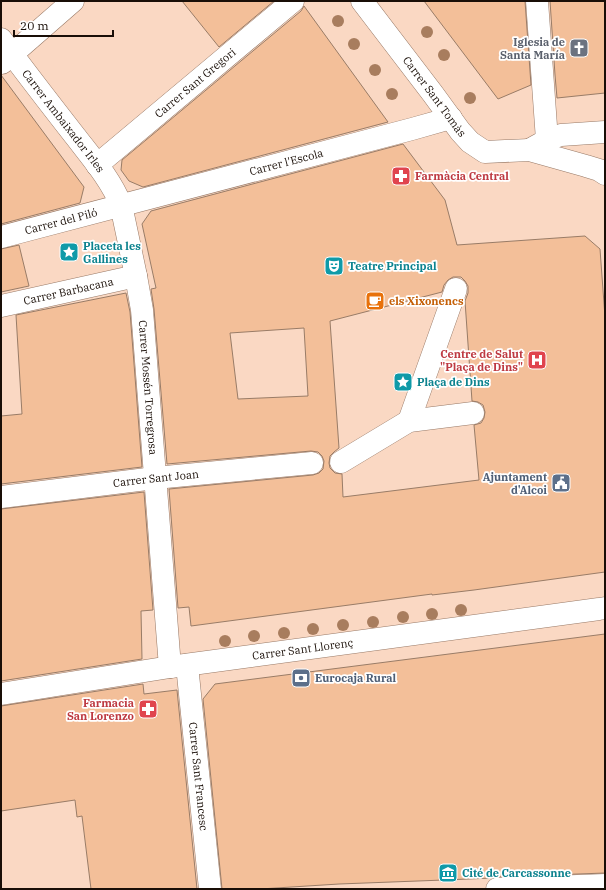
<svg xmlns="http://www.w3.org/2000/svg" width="606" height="890" viewBox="0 0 606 890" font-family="'IBM Plex Serif',serif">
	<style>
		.building { fill: #f3bf99; stroke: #997c67; fill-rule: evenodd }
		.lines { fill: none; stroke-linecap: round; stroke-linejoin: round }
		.minor-casing { stroke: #987966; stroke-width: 23 }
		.major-casing { stroke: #987966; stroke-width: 23 }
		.minor { stroke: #fff; stroke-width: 22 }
		.major { stroke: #fff; stroke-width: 22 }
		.tree { fill: #a87d5e }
		.labels { text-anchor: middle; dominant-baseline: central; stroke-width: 3.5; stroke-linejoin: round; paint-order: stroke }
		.worship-label { font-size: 11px; font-weight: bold; fill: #5b616d; stroke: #fff; text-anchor: end }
		.street-label { font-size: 11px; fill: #190e07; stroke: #fff }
		.health-label { font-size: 11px; font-weight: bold; fill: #be3a42; stroke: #fff; text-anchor: end }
		.culture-label { font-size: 11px; font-weight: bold; fill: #0d838f; stroke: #fff; text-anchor: start }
		.food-label { font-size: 11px; font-weight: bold; fill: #c56008; stroke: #fff; text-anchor: start }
		.service-label { font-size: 11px; font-weight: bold; fill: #4e5e75; stroke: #fff; text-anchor: end }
	</style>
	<rect width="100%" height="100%" fill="#fad8c3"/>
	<path class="building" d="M182,1H274L219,47Z
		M424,1H525L531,85L498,99Z
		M550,1H605V93L557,98L555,75Z
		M304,6L388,122L143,187L129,181L121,170L122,160L301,11Z
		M1,75L84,187L80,203L1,224Z
		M403,144L445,200L457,245L585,236L600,249L605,317V572L474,590L432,595V594L191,626L189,607L178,608L169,489L313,475L319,473L323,469L324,461L322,456L318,452L311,451L167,464L154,309L151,289L156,288L142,224L151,211ZM453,277H461L465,281L468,286V293L465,301L472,401L478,402L483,405L485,412L484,418L481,423L474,425L479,480L343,497L342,474L335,473L330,468L329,463L330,456L334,452L339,448L330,321L442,292L444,285L448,280ZM304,328L308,396L238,399L230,333Z
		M19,245L29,286L1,292V249Z
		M126,293L130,312L142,467L1,484V416L22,414L16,315Z
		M144,492L153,610L141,611L142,659L1,681V509Z
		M605,634V873L497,877L493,878L444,880L339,884L260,889H222L203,699L215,684Z
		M143,684L144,694L177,690L197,889H91L82,816L77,817L75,800L1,811V706Z"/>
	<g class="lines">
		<defs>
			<g id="minor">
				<path d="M537,1L547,140"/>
				<path id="s1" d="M1,39C25,72 50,104 75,136C92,158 111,180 121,205L136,276L142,310L170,667"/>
				<path d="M2,63L73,1"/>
				<path id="s2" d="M97,165L293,1"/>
				<path id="s3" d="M1,237L412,129L451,118"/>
				<path id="s4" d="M1,306L136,276"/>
				<path d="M409,421L456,289"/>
				<path d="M341,462L409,421L473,413"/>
				<path id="s5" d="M1,497L155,478L312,463"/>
				<path id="s6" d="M187,665L210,889"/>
				<path d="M497,889L605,885"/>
			</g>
			<g id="major">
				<path id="s7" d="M362,1L433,94L460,131L470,142L485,152L529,150L586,166L599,170L605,174"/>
				<path d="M529,150L547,140L561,135L605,132"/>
				<path id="s8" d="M1,694L170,667L599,609L605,608"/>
			</g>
		</defs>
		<use href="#minor" class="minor-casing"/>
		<use href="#major" class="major-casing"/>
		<use href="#minor" class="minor"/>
		<use href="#major" class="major"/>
	</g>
	<g class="tree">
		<circle cx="338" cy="21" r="6"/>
		<circle cx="427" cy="32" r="6"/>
		<circle cx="354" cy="44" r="6"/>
		<circle cx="444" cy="55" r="6"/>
		<circle cx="375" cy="70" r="6"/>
		<circle cx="392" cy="94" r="6"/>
		<circle cx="470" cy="98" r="6"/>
		<circle cx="461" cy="610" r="6"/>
		<circle cx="432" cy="614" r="6"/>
		<circle cx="403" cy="617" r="6"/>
		<circle cx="373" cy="622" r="6"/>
		<circle cx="343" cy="625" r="6"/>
		<circle cx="313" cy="629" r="6"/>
		<circle cx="284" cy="633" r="6"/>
		<circle cx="254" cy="636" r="6"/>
		<circle cx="225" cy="641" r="6"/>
	</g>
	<defs>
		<symbol id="church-square" viewBox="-11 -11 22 22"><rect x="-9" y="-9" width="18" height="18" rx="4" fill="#6b7280" stroke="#fff"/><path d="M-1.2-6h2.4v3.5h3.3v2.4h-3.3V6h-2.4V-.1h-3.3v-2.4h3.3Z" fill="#fff"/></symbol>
		<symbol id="pharmacy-square" viewBox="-11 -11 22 22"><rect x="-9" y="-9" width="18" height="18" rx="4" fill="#e0444e" stroke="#fff"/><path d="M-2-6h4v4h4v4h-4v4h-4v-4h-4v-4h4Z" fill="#fff"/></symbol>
		<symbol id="sight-square" viewBox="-11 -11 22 22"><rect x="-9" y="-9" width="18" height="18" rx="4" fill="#0f9aa8" stroke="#fff"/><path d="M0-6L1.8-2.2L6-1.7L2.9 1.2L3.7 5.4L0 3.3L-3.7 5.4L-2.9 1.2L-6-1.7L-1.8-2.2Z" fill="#fff"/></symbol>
		<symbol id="theatre-square" viewBox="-11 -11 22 22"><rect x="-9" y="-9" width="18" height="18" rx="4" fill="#0f9aa8" stroke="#fff"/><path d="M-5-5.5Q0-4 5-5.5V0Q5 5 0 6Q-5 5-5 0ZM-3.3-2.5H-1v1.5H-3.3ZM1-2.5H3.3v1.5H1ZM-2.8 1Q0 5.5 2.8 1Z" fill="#fff"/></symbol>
		<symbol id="cafe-square" viewBox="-11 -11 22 22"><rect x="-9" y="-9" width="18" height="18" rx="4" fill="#e8710a" stroke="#fff"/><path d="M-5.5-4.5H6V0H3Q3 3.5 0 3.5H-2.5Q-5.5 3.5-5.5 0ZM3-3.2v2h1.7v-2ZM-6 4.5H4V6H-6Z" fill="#fff"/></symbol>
		<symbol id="hospital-square" viewBox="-11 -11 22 22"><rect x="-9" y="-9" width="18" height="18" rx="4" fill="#e0444e" stroke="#fff"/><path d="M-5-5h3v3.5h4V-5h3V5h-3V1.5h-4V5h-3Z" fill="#fff"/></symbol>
		<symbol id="civic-square" viewBox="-11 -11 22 22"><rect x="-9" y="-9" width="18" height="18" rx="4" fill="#5c6f8a" stroke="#fff"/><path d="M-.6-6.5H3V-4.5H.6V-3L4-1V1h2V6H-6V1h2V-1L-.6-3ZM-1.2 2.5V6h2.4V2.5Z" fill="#fff"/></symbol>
		<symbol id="bank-square" viewBox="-11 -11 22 22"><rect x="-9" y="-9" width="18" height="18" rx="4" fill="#5c6f8a" stroke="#fff"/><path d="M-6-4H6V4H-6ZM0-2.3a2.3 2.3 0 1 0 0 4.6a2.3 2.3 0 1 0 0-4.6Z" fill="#fff"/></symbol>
		<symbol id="museum-square" viewBox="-11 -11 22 22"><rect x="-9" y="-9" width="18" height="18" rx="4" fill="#0f9aa8" stroke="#fff"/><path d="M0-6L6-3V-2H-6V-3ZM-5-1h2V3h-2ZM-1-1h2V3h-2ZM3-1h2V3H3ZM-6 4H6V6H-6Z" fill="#fff"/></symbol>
	</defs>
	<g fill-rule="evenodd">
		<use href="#church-square" x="568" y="37" width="22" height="22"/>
		<use href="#pharmacy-square" x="390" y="165" width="22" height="22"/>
		<use href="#sight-square" x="58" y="241" width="22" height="22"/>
		<use href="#theatre-square" x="323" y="255" width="22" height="22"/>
		<use href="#cafe-square" x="364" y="290" width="22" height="22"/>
		<use href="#hospital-square" x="526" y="349" width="22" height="22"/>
		<use href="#sight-square" x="392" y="371" width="22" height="22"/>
		<use href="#civic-square" x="550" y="472" width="22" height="22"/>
		<use href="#bank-square" x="290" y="667" width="22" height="22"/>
		<use href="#pharmacy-square" x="137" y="698" width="22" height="22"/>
		<use href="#museum-square" x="437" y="862" width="22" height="22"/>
	</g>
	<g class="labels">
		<g class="worship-label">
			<text x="565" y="42">Iglesia de<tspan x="565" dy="13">Santa María</tspan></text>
		</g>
		<g class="street-label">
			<text stroke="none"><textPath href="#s2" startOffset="128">Carrer Sant Gregori</textPath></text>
			<text stroke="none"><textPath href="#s7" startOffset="120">Carrer Sant Tomàs</textPath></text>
			<text stroke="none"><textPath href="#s1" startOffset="103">Carrer Ambaixador Irles</textPath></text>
			<text stroke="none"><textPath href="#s3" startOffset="295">Carrer l'Escola</textPath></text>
			<text stroke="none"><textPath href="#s3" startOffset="62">Carrer del Piló</textPath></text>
			<text stroke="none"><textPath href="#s4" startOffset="69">Carrer Barbacana</textPath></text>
			<text stroke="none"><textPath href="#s1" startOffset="390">Carrer Mossén Torregrosa</textPath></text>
			<text stroke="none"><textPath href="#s5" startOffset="156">Carrer Sant Joan</textPath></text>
			<text stroke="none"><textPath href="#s8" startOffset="305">Carrer Sant Llorenç</textPath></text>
			<text stroke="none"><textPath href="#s6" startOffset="112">Carrer Sant Francesc</textPath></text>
		</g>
		<g class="health-label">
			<text x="415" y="176" text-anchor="start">Farmàcia Central</text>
			<text x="523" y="354">Centre de Salut<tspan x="523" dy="13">"Plaça de Dins"</tspan></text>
			<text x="134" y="703">Farmacia<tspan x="134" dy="13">San Lorenzo</tspan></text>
		</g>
		<g class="culture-label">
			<text x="83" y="246">Placeta les<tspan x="83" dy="13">Gallines</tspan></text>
			<text x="348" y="266">Teatre Principal</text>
			<text x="417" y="382">Plaça de Dins</text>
			<text x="462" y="873">Cité de Carcassonne</text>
		</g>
		<g class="food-label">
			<text x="389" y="301">els Xixonencs</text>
		</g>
		<g class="service-label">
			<text x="547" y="477">Ajuntament<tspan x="547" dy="13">d'Alcoi</tspan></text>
			<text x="315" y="678" text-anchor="start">Eurocaja Rural</text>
		</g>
	</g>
	<rect width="606" height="890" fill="none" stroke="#190e07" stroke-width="4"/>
	<path d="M14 30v6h99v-6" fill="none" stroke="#190e07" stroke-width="2"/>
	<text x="20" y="30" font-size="12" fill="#190e07" stroke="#ffffff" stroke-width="3" paint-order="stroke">20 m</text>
</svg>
